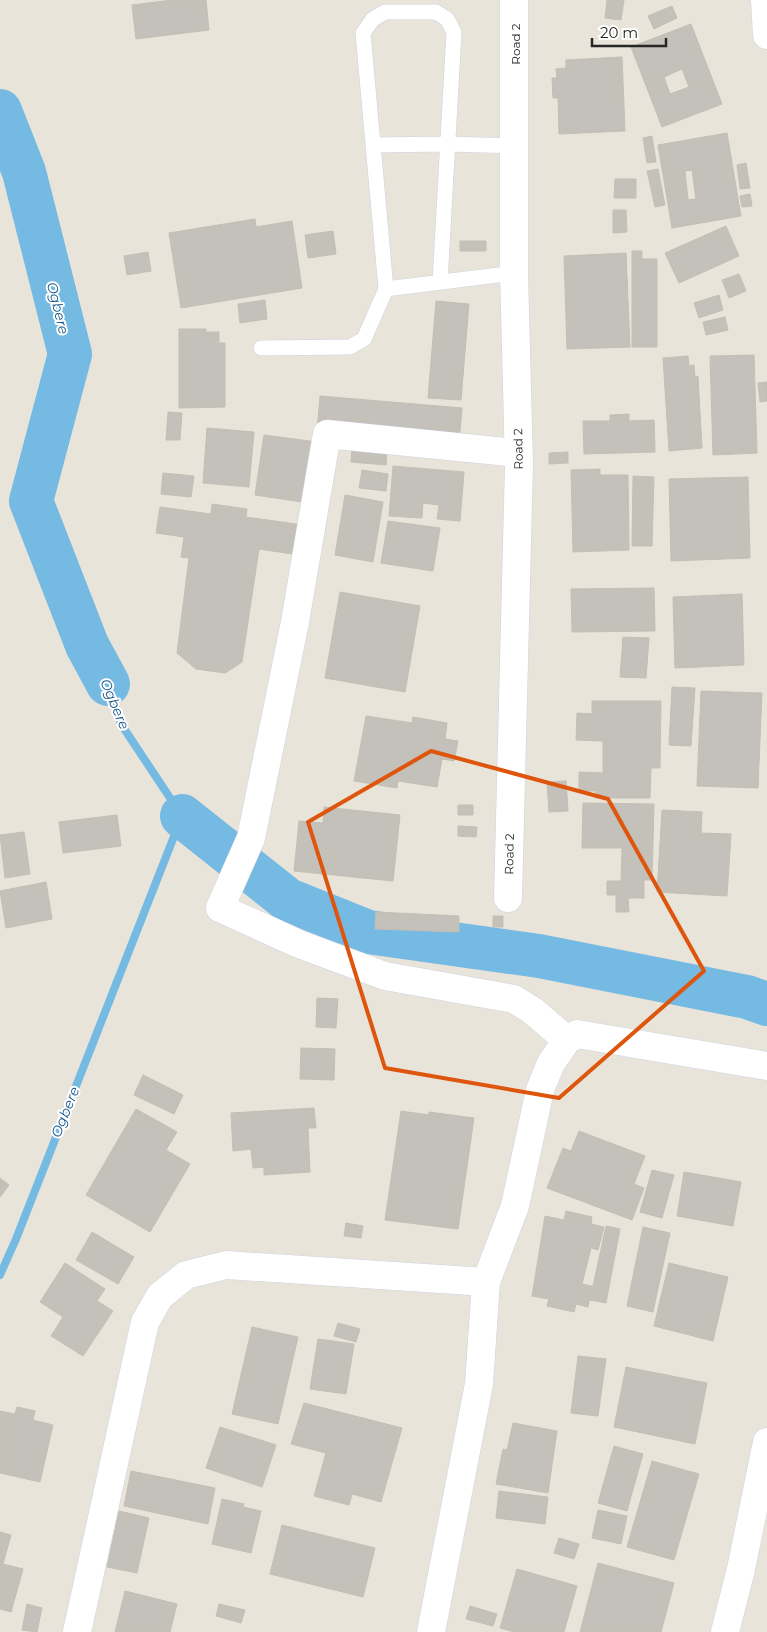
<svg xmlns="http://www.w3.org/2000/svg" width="767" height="1632" viewBox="0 0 767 1632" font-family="Montserrat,sans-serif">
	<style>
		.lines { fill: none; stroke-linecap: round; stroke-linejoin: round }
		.stream { stroke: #75bae2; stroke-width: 8 }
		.river { stroke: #75bae2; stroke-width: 44 }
		.building { fill: #c4c0ba; stroke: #c3bfb4; fill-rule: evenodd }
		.lane-casing { stroke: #cfd1df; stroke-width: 16 }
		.street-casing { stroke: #cfd1df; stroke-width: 29 }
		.secondary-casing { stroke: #cfd1df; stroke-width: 29 }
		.lane { stroke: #fff; stroke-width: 15 }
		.street { stroke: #fff; stroke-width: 28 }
		.secondary { stroke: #fff; stroke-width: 28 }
		.marked { fill: none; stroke: #de560d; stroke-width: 4; stroke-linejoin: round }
		.labels { text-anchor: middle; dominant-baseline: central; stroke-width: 4; stroke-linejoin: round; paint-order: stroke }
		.street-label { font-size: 12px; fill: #272727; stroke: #fff }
		.water-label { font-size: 14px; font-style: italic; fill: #19588a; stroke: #fff }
	</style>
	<rect width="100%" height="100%" fill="#e9e4da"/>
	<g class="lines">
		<path class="stream" d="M0,1275L16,1239L182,816L121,724L108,684"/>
		<path class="river" d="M0,111L24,172L70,354L31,501L87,645L108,684
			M182,816L288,900L368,932L539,956L747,997L767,1004"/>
	</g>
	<path class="building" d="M172,0H206L209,30L136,39L132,5Z
		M607,0H624L621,20L605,18Z
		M672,6L677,18L654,29L648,16Z
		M691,24L722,104L662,127L631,47ZM682,69L689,87L670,94L664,77Z
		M622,57L625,131L559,134L558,98H553L552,78H557L556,69L566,68V60Z
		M727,133L741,216L672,228L658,145ZM692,170L696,199L688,200L685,171Z
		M652,136L656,162L647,163L643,138Z
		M746,163L750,188L740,189L737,165Z
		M658,169L665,205L655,207L647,171Z
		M615,179H636V198H614Z
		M750,194L752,206L742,207L740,196Z
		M613,210H626L627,232L613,233Z
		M255,219L256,227L292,221L302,288L181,308L169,233Z
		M726,226L739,256L679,283L665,253Z
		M333,231L336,254L308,258L305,235Z
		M460,241H486V251H460Z
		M632,251H642V259H657V347H632Z
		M148,252L151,271L127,275L124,256Z
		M626,253L630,347L567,349L564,256Z
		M739,274L746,291L729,298L722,280Z
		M719,295L723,310L699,318L694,303Z
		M265,300L267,319L240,323L238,304Z
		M436,301L469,304L461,400L428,398Z
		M725,317L728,330L706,335L703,322Z
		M179,329H206V332H219V343H225V407L179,408Z
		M754,355L757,453L713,455L710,356Z
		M688,356L689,366L694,365L695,377L698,376L702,448L669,451L663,358Z
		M767,382V401L760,402L758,383Z
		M320,396L462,408L459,442L317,431Z
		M168,412L182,413L180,440H166Z
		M629,414V421L654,420L655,452L584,454L583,421H610V415Z
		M207,428L254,432L249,487L203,483Z
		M264,435L317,442L309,503L255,495Z
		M352,446L387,449L386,465L351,462Z
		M568,452V463L549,464V453Z
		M393,466L464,472L460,521L437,519L439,505L423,503L422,518L389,516Z
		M600,469V475H628L629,550L573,552L571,470Z
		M362,470L388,474L386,491L359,488Z
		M163,473L194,476L191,497L161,494Z
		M633,476L654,477L652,546H632Z
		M748,477L750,558L671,561L669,479Z
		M345,495L383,502L373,562L335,555Z
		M212,504L247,509L246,517L303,525L299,555L259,549L242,662L225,673L196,669L177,653L189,558L181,557L184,537L156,533L160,507L211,514Z
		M388,521L440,528L433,571L381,563Z
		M654,588L655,631L572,632L571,589Z
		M340,592L420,606L405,692L325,678Z
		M742,594L744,665L675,668L673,597Z
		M623,637L649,638L646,678L620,677Z
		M672,687L695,688L691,746L669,745Z
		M701,691L762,693L758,788L697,786Z
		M592,701H661L660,768H651L650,798H595L596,791H579V772L603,773V741L576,740L577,713L592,714Z
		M366,716L412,723L413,717L447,723L445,739L458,741L454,761L442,759L437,787L398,781L397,788L354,781Z
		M566,781L568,811L549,812L547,782Z
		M583,803L654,804L652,880H644V898H628L629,912H616V895H607V881H621L622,848H582Z
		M458,805H473V815H458Z
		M324,807L400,815L393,881L294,871L299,821L323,823Z
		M662,810L702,812L701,833L731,834L727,896L657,892Z
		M117,815L121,846L63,853L59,822Z
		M458,826L477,827L476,837L458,836Z
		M24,832L30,874L5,878L0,835Z
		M46,882L52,919L6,928L0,891Z
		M376,912L459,916V932L375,929Z
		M493,916H503V927H493Z
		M317,998L338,999L336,1028L316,1027Z
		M301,1048L335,1049L334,1080L300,1079Z
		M143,1075L183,1095L174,1114L134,1095Z
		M314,1108L316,1128H308L310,1172L264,1175V1167L253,1168L251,1149L233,1151L231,1113Z
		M136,1109L177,1132L166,1150L190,1164L150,1232L86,1195Z
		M401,1111L429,1115V1112L474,1118L458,1229L385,1220Z
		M579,1131L645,1156L634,1184L644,1188L632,1220L547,1188L563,1148L571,1151Z
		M652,1170L674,1175L662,1218L640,1212Z
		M684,1172L741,1182L733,1226L677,1216Z
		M0,1178L9,1185L0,1197Z
		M566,1211L592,1217L591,1224L604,1227L598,1250L591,1248L582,1284L592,1286L588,1307L576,1304L574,1312L547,1306L549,1299L532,1296L545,1216L564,1220Z
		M346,1223L363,1226L361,1238L344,1236Z
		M606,1226L620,1229L606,1303L590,1300Z
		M643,1227L670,1233L653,1312L627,1306Z
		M92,1232L134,1257L118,1284L76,1260Z
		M65,1263L105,1289L97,1301L113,1311L83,1356L51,1336L63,1317L40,1302Z
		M669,1263L728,1277L713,1341L654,1326Z
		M338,1323L360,1329L356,1342L334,1336Z
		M252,1327L298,1337L278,1424L232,1414Z
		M318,1339L354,1344L346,1394L310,1389Z
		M578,1356L606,1359L598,1416L571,1413Z
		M626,1367L707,1383L695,1444L614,1427Z
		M304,1403L402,1428L381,1502L352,1494L349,1505L314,1496L326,1453L291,1444Z
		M17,1407L35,1411L33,1420L53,1425L40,1482L0,1473V1411L15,1414Z
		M513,1423L557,1431L548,1493L496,1484L503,1449L507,1450Z
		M220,1427L276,1445L262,1487L206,1468Z
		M614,1446L643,1454L627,1511L598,1503Z
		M652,1461L699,1474L674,1560L627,1547Z
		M131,1471L215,1488L208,1524L124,1506Z
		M499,1491L548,1497L545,1524L496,1518Z
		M222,1499L244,1504L243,1507L261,1511L251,1553L212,1544Z
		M598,1510L627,1516L621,1544L592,1538Z
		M119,1511L149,1518L137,1573L107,1567Z
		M282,1525L375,1548L363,1597L270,1574Z
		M0,1532L11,1535L3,1564L23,1569L11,1612L0,1609Z
		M559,1538L579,1544L574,1559L554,1553Z
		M598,1563L674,1583L661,1632H580Z
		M517,1569L577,1586L564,1632H514L500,1628Z
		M125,1591L177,1604L170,1632H115Z
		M27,1604L42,1608L37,1632L22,1630Z
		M219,1604L245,1610L241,1623L216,1616Z
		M470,1606L497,1614L493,1626L466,1619Z"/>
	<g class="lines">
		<defs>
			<path id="lane" d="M373,145L447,144L515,146
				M386,289L363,33L373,19L385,12H436L447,19L454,32L440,282
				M261,348L350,347L364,339L386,289L514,273"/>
			<path id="street" d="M765,0L767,35
				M518,453L327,434L295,622L251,838L220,908L299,944L385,976L514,999L533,1011L567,1040
				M508,898L519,464L514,273V0
				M77,1632L145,1322L160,1296L186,1275L226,1265L486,1282
				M431,1632L479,1384L486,1282L515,1206L540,1090L551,1063L567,1040L577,1034L767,1066"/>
			<path id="secondary" d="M725,1632L741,1569L767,1442"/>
		</defs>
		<use href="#lane" class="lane-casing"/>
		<use href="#street" class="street-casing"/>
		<use href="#secondary" class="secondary-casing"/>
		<use href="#lane" class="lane"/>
		<use href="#street" class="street"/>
		<use href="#secondary" class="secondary"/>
	</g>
	<path class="marked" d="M431,751L608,799L704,971L559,1098L385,1068L308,822Z"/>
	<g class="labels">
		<g class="street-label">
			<text transform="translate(515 44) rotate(-90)">Road 2</text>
			<text transform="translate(518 449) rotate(-91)">Road 2</text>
			<text transform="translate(509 854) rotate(-89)">Road 2</text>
		</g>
		<g class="water-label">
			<text transform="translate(58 308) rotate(76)">Ogbere</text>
			<text transform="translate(115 704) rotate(67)">Ogbere</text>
			<text transform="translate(65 1112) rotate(-68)">Ogbere</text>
		</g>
	</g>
	<path d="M592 38v8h74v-8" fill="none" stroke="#272727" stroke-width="2.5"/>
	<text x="600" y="38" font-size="15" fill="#272727" stroke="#ffffff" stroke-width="4" paint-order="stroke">20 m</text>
</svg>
